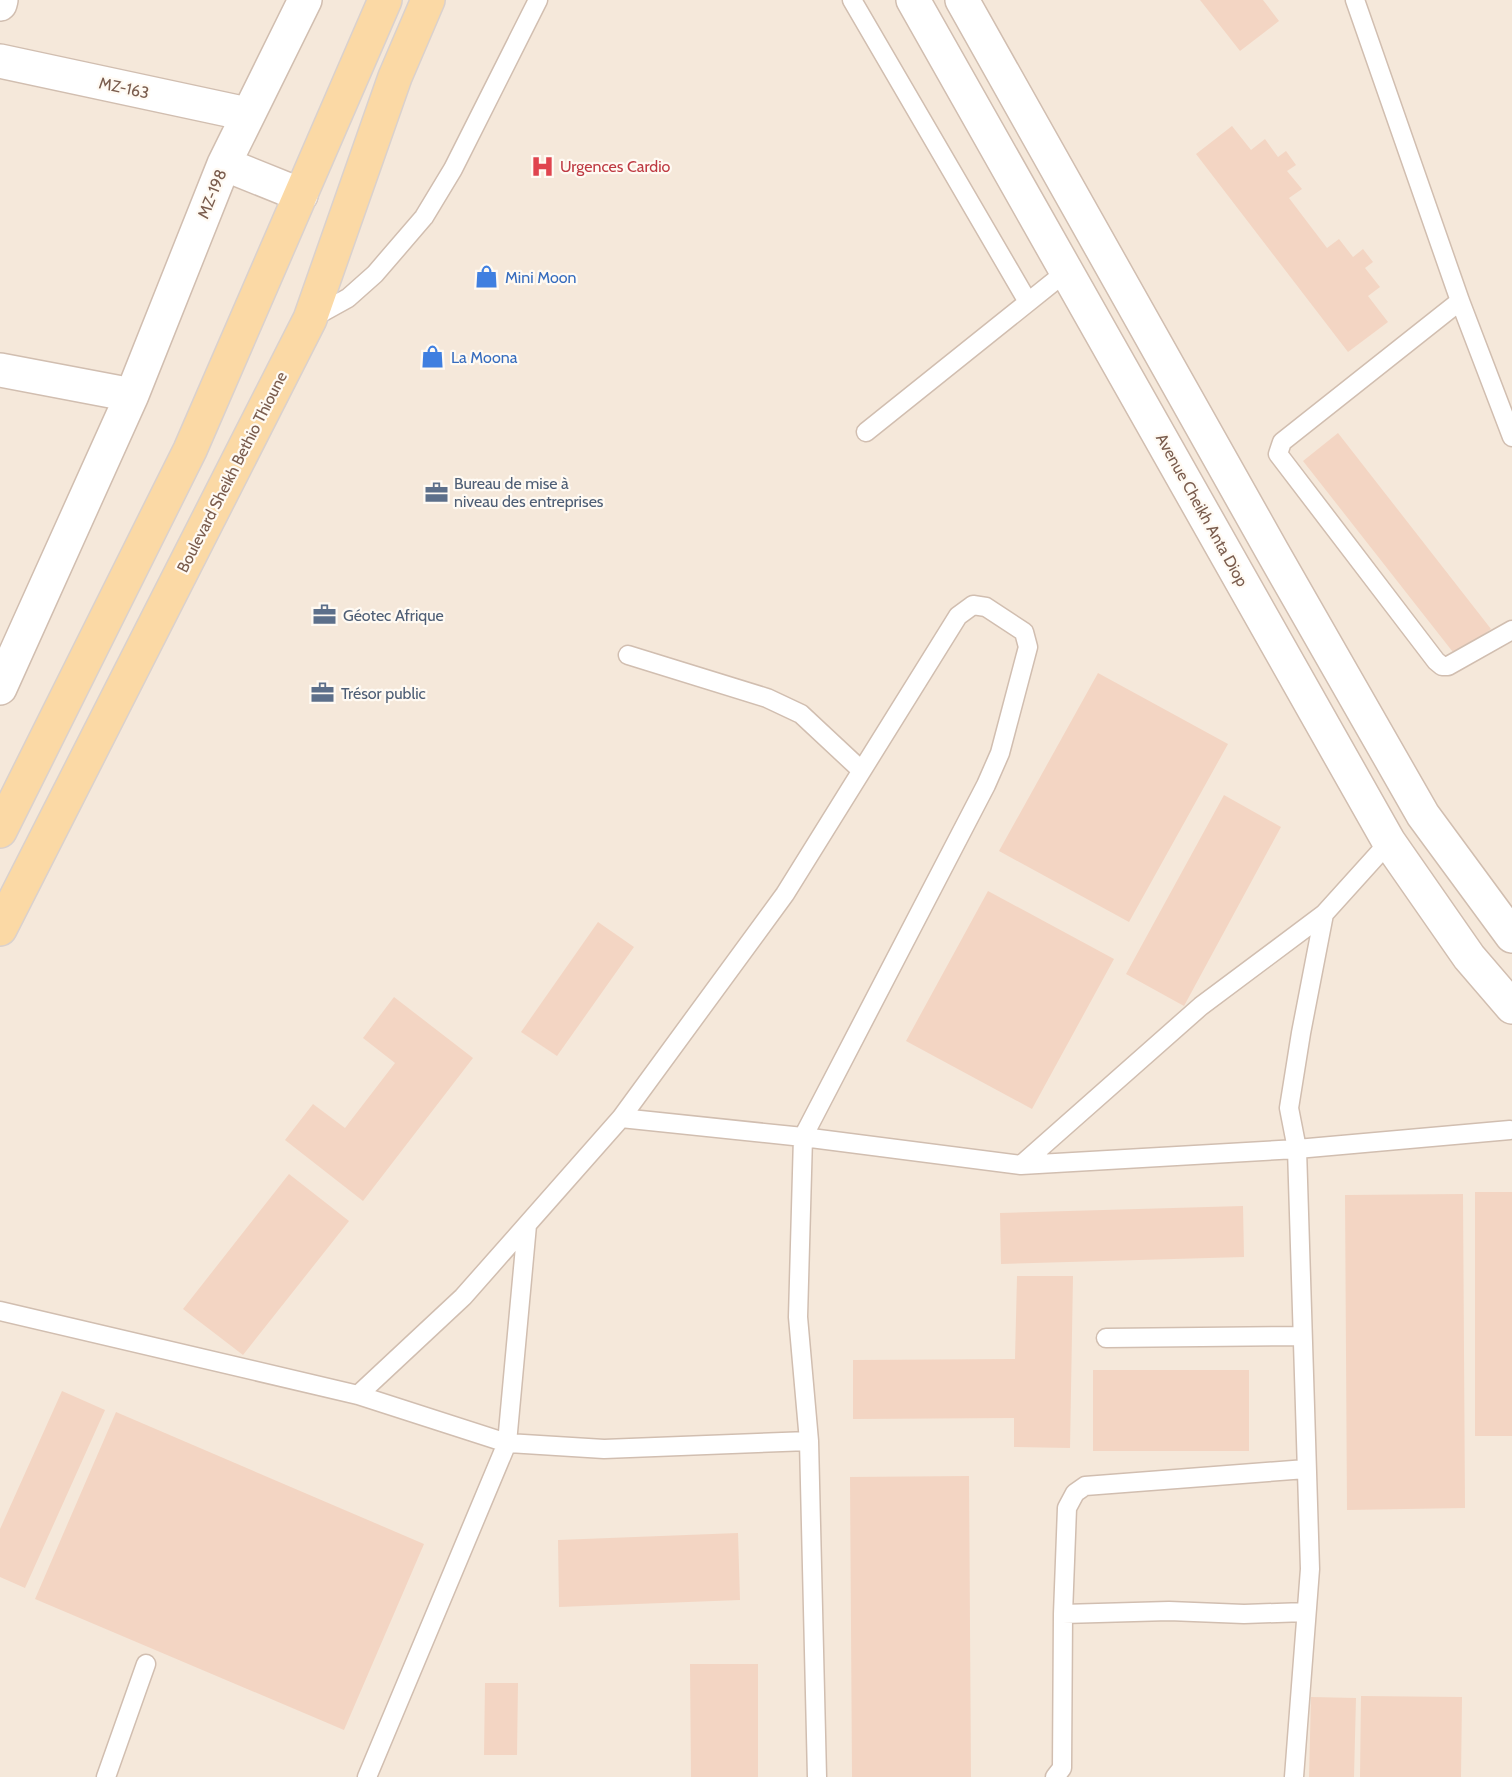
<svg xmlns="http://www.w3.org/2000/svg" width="1512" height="1777" viewBox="0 0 1512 1777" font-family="Cabin,sans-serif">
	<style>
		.residential { fill: #f5e8da }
		.building { fill: #f3d5c3 }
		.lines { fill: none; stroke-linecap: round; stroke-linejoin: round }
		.service-casing { stroke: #d1beb0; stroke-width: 21 }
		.minor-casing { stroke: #d1beb0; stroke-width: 36 }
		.tertiary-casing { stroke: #d1beb0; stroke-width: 36 }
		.primary-casing { stroke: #dad1cd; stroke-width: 36 }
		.service { stroke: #fff; stroke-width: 18 }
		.minor { stroke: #fff; stroke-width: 33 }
		.tertiary { stroke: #fff; stroke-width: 33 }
		.primary { stroke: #fbd9a5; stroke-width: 33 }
		.labels { text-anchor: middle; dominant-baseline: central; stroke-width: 4.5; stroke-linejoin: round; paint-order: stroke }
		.street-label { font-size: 16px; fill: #7a5c4d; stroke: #fffaf3 }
		.health-label { font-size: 16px; fill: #be3a42; stroke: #fffaf3; text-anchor: start }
		.shop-label { font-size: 16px; fill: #366cbe; stroke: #fffaf3; text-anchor: start }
		.service-label { font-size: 16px; fill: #4e5e75; stroke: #fffaf3; text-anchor: start }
	</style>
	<rect width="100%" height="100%" fill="#fdf6ec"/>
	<path class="residential" d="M0,0H1512V1777H0Z"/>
	<path class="building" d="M1200,0H1263L1279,21L1240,51Z
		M1232,126L1251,150L1265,139L1278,157L1286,151L1296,165L1287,171L1302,189L1289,198L1327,248L1339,239L1353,257L1363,249L1373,262L1365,268L1380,287L1368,296L1388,322L1348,352L1196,154Z
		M1338,433L1491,629L1456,656L1303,461Z
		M1098,673L1228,744L1129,922L999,851Z
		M1224,795L1281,827L1184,1006L1126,974Z
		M988,891L1114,959L1032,1109L906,1041Z
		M598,922L634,947L557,1056L521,1032Z
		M394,997L473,1058L363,1201L285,1140L313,1104L345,1128L395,1063L363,1038Z
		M289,1174L349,1221L243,1355L183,1309Z
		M1475,1192H1512V1436H1475Z
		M1463,1194L1465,1508L1347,1510L1345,1195Z
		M1243,1206L1244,1257L1001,1264L1000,1213Z
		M1017,1276H1073L1070,1448L1014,1447V1418L853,1419V1360L1015,1359Z
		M1093,1370H1249V1451H1093Z
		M62,1391L105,1410L25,1588L0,1577V1529Z
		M116,1412L424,1544L344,1730L35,1599Z
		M969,1476L971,1777H852L850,1477Z
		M738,1533L740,1600L559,1607L558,1540Z
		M690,1664H758V1777H691Z
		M485,1683H518L517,1755H484Z
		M1361,1696L1462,1697L1461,1777H1360Z
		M1311,1697L1356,1698L1354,1777H1309Z"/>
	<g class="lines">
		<defs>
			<path id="service" d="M852,0L1028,302
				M1355,0L1460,301L1512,437
				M1460,301L1282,442L1278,454L1436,661L1442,666H1448L1512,630
				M310,319L348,298L375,274L424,217L453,169L538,0
				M866,432L1067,271
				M628,655L767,698L801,714L861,770
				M621,1118L803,1137L1021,1165L1297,1149L1510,1130
				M1021,1165L1201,1006L1324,914L1389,842
				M0,1311L358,1395L507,1443L604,1449L809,1441
				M1106,1338L1302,1336
				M358,1395L463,1297L621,1118L785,894L958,616L973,605L986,607L1024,632L1028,647L1000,753L986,785L803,1137L798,1317L809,1441L817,1777
				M1063,1614L1169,1611L1244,1614L1306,1612
				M106,1777L146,1664
				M367,1777L507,1443L527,1225
				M1055,1777L1062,1768L1063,1614L1067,1508L1075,1493L1085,1486L1306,1469
				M1294,1777L1310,1569L1297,1149L1289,1108L1301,1033L1324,914"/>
			<path id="minor" d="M0,4L1,0
				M0,61L247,114
				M224,164L301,195
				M0,370L132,395
				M0,688L132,395L224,164L305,0"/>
			<path id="tertiary" d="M913,0L1389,842L1469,957L1512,1007
				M962,0L1272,551L1423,815L1512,936"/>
			<path id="primary" d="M0,831L190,450L385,0
				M0,929L310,319L395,77L428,0"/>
		</defs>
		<use href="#service" class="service-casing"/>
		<use href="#minor" class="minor-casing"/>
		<use href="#tertiary" class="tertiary-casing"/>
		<use href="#primary" class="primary-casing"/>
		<use href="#service" class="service"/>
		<use href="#minor" class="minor"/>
		<use href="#tertiary" class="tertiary"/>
		<use href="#primary" class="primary"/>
	</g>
	<defs>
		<symbol id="hospital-bare" viewBox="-9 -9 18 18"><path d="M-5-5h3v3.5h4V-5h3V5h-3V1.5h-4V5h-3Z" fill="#e0444e" stroke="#fffaf3" stroke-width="2.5" paint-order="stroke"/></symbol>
		<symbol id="shop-bare" viewBox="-9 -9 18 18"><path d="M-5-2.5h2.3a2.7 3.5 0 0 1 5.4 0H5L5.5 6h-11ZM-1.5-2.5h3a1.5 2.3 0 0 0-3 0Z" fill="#3f7fe0" stroke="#fffaf3" stroke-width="2.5" paint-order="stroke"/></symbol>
		<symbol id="office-bare" viewBox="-9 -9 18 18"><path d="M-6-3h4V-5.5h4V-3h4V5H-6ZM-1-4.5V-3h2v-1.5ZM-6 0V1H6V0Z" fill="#5c6f8a" stroke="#fffaf3" stroke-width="2.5" paint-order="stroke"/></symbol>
	</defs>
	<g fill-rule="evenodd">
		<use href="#hospital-bare" x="526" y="150" width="33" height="33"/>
		<use href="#shop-bare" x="470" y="260" width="33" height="33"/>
		<use href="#shop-bare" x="416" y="340" width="33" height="33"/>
		<use href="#office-bare" x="420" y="476" width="33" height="33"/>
		<use href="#office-bare" x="308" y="598" width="33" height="33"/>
		<use href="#office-bare" x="306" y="676" width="33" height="33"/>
	</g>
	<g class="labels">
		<g class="street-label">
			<text transform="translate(124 88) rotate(12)">MZ-163</text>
			<text transform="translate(212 194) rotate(-68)">MZ-198</text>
			<text transform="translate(232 472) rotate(-63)">Boulevard Sheikh Bethio Thioune</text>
			<text transform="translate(1202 510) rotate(61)">Avenue Cheikh Anta Diop</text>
		</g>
		<g class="health-label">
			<text x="560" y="166">Urgences Cardio</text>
		</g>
		<g class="shop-label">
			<text x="505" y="277">Mini Moon</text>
			<text x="451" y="357">La Moona</text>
		</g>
		<g class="service-label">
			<text x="454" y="483">Bureau de mise à<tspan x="454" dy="18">niveau des entreprises</tspan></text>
			<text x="343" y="615">Géotec Afrique</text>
			<text x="341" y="693">Trésor public</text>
		</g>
	</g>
</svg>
